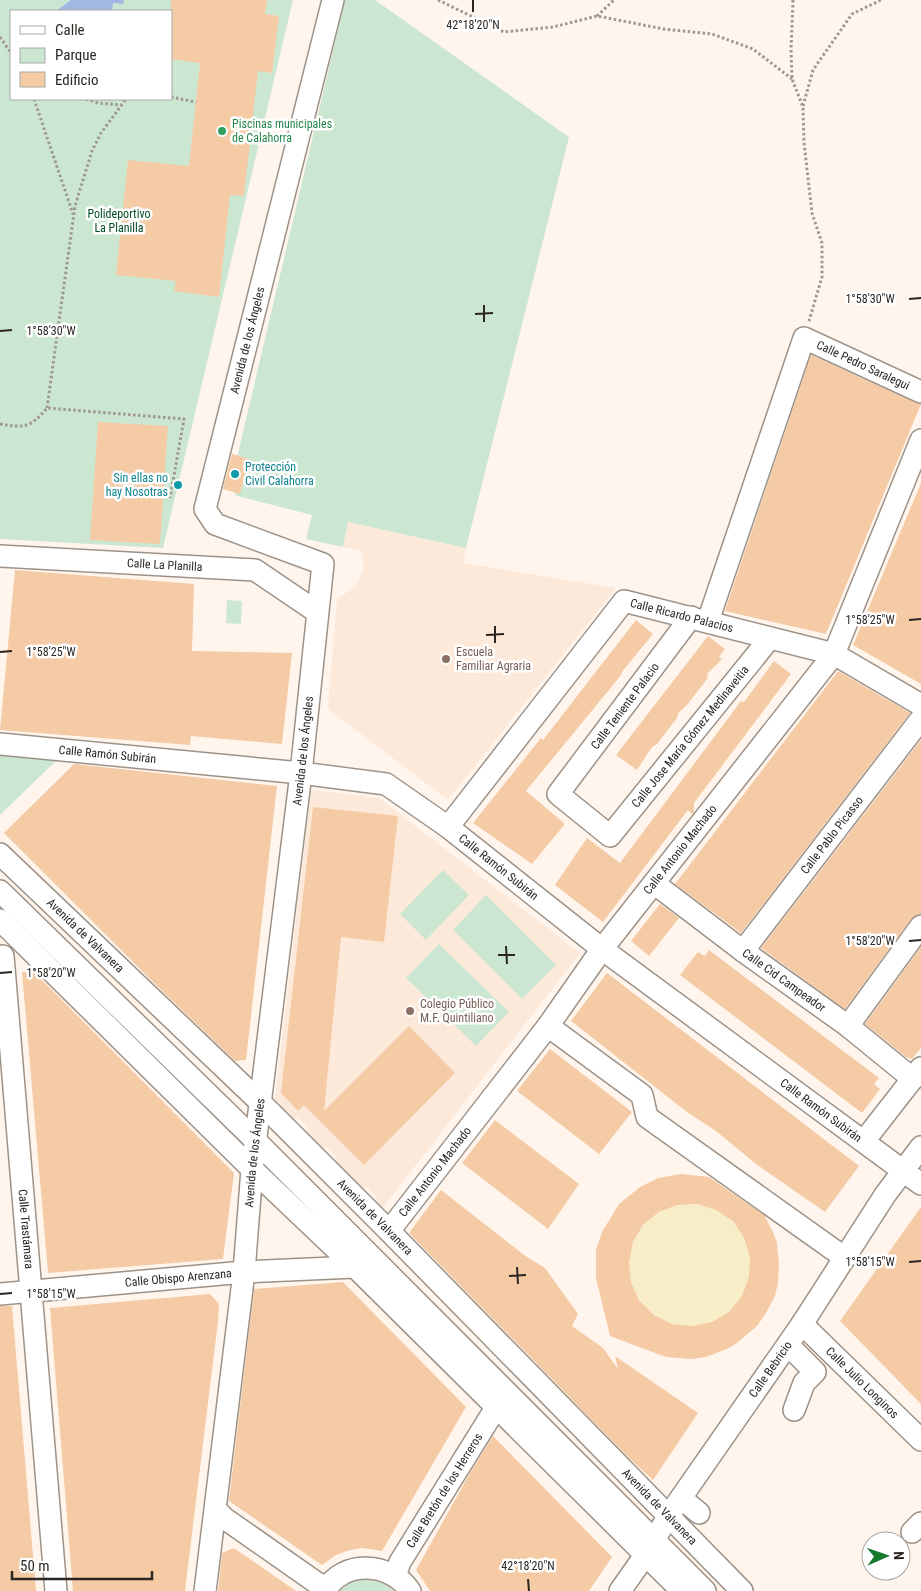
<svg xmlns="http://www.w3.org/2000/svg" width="921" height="1591" viewBox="0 0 921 1591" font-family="'Roboto Condensed',sans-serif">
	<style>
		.education { fill: #fde9da }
		.green { fill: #cce7d1; fill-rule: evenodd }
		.sand { fill: #f7eec8 }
		.water { fill: #a2b8e4 }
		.building { fill: #f5cba6; fill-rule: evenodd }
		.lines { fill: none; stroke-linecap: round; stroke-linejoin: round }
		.minor-casing { stroke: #9d9288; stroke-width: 24 }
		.path { stroke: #9f9791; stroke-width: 3; stroke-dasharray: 2.5 2.5; stroke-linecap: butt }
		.minor { stroke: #fff; stroke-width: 21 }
		.ticks { fill: none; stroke: #2b2622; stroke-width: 2 }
		.leisure-dot { fill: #2e9e5b; stroke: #fff; stroke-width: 2 }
		.culture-dot { fill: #0f9aa8; stroke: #fff; stroke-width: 2 }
		.education-dot { fill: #8d6e63; stroke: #fff; stroke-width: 2 }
		.labels { text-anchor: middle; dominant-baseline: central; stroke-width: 5; stroke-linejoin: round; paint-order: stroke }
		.leisure-label { font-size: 12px; fill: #27864d; stroke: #fff; text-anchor: start }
		.park-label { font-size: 12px; fill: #004a20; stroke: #fff }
		.street-label { font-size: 12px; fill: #2b2622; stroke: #fff }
		.culture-label { font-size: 12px; fill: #0d838f; stroke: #fff; text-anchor: start }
		.education-label { font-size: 12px; fill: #785e54; stroke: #fff; text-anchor: start }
		.ticks-label { font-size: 12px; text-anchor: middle; fill: #2b2622; stroke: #fff; stroke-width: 5; stroke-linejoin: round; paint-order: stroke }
	</style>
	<rect width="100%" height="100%" fill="#fff5ed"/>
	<path class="education" d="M348,522L466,548L464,563L616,588L448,800L328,709L337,599L356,586L364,568L362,551L343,547Z
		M311,790L379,798L580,953L382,1209L374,1202L377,1198L367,1187L363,1190L334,1161L337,1158L326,1147L323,1150L304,1131L308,1128L299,1118L293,1120L276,1103L275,1099Z"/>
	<path class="green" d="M0,0H293L163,548L0,539ZM11,11H171V99H11Z
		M345,0H375L569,137L466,548L348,522L343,547L306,539L312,515L237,496L230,487Z
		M227,600L242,601L241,624L226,623Z
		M0,751L59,758L0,815Z
		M443,870L469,895L426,940L400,914Z
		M486,895L556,965L522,999L453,930Z
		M439,944L509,1012L476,1046L406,978Z
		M362,1580C375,1580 384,1582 394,1591H339L350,1583Z"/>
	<path class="sand" d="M629 1265a61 61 0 1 1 122 0a61 61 0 1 1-122 0Z"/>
	<path class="water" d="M71,0H124L123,4L113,3L112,11H56Z"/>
	<path class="building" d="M171,0H267L265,14L279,16L272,73L258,71L244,196L230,195L219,297L174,291L176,281L116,275L128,160L189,166L200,63L171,59Z
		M811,355L916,403L921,404L826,634L725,611Z
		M98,422L168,426L160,544L90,540Z
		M232,454L249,459L240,494L223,489Z
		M921,483V684L853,645Z
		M15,570L194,584L192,651L292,653L282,744L191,736L190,745L0,730Z
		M636,620L653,634L621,673L622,674L526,791L565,824L532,864L473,823L541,738L543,740Z
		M708,636L725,649L719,657L722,659L708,673L707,679L687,705L679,712L677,718L657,744L652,747L637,770L616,755Z
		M774,661L791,674L694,803V812L692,814L688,810L603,922L555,885L587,838L620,863L741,701L744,702Z
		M838,671L910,713L741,933L675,884Z
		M921,740V914L916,915L911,919L845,1009L761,948Z
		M74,764L277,786L246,1060L235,1061L159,988L4,833Z
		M313,807L398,816L384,942L341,937L324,1111L409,1026L455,1073L364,1165L304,1105L298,1111L281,1093Z
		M660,904L679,918L649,956L631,941Z
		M921,947V1048L912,1059L906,1057L865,1024Z
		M709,950L879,1078L874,1084L880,1089L862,1113L680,975L698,952L705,956Z
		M33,971L234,1173L223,1259L48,1273L22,972Z
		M607,973L859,1166L825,1212L756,1164L716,1131L687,1112L571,1021Z
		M550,1049L632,1112L599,1154L517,1091Z
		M495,1120L579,1184L548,1229L462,1163Z
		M681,1174L709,1177L764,1215L773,1232L777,1243L779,1265L778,1283L775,1296L766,1313L757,1326L737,1343L727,1349L706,1357L691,1359L666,1357L610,1336L596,1278V1250L602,1232L619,1204L640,1187L658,1178ZM697,1204L716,1210L733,1221L744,1238L750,1257L749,1277L742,1296L729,1312L712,1322L692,1326L672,1324L654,1315L639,1300L631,1282L629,1262L633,1242L643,1225L659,1212L677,1205Z
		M441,1190L524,1255L545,1268L578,1314L572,1326L603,1348L618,1369L615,1356L698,1413L653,1480L628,1457L409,1233Z
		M921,1207V1404L840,1321Z
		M343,1282L466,1407L382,1551L362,1548L350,1550L336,1555L322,1565L229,1501L254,1289Z
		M210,1294L219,1304L218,1321L185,1591H73L50,1308Z
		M0,1306H12L36,1591H0Z
		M493,1436L612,1557L589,1591H430L416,1570L470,1473Z
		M234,1548L296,1591H218L222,1553Z"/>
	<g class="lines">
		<defs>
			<g id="minor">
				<path id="s1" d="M0,556L255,570L317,612"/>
				<path id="s2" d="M691,617L558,794L610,836L770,638"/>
				<path id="s3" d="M708,621L804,338L921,392"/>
				<path id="s4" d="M0,744L301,773L386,784L448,827L602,949L921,1184"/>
				<path id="s5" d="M448,827L624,601L834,654L921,705"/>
				<path id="s6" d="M0,854L260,1102L389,1231L742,1591"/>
				<path id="s7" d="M655,884L743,951L848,1026L913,1079"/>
				<path d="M0,891L255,1140L705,1591"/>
				<path d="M0,920L252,1169L355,1267L682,1591"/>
				<path id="s8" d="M743,951L921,719"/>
				<path id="s9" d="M3,956L56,1591"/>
				<path d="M548,1026L642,1095L647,1117L845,1258"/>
				<path d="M848,1026L921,926"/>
				<path d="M864,1141L921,1068"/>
				<path id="s10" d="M389,1231L548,1026L602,949L834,654L921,440"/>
				<path id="s11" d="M0,1294L244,1272L355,1267"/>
				<path id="s12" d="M802,1324L921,1440"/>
				<path d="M788,1345L815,1372L804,1383L794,1410"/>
				<path d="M681,1498L699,1513"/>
				<path d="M216,1510L224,1518L317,1583L327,1588"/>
				<path d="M912,1532L921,1523"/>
				<path id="s13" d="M395,1576L400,1562L497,1406"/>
				<path id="s14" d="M205,1591L244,1272L252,1169L301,773L323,564L215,524L205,509L333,0"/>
				<path d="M325,1591C343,1559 391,1562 410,1591"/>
				<path id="s15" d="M620,1591L646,1554L669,1515L802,1324L885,1195L921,1147"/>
			</g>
		</defs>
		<use href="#minor" class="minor-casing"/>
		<path class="path" d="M438,0L504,32L553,27L597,16L664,29L712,34L753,49L792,79
			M793,0L791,49L792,79L803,107L804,143L812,213L822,243V277L809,321
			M597,16L614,0
			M0,37L11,53
			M171,97L196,102
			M34,99L73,214
			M86,99L98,103L122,105
			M803,106L813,70L852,14L881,0
			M47,408L75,206L92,151L101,133L126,99
			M0,424C25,428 30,428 47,408L184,419L170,498"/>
		<use href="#minor" class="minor"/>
	</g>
	<path class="ticks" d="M473,0V12M909,299L921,298M484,305V322M475,314L493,313M0,331L12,330M909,620L921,619M495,626V643M486,635L504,634M0,652L12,651M909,941L921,940M506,946L507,964M498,955H515M0,973L12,972M909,1262L921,1261M517,1267L518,1284M509,1276L526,1275M0,1294L12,1293M528,1579L529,1591"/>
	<circle class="leisure-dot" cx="222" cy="131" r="5"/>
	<g class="culture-dot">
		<circle cx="235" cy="474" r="5"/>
		<circle cx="178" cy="485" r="5"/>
	</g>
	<g class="education-dot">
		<circle cx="446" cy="659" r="5"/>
		<circle cx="410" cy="1011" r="5"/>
	</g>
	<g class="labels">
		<g class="leisure-label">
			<text x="232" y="124">Piscinas municipales<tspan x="232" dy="14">de Calahorra</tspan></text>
		</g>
		<g class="park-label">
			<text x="119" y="214">Polideportivo<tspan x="119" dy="14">La Planilla</tspan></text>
		</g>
		<g class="street-label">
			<text stroke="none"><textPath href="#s14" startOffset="1341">Avenida de los Ángeles</textPath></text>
			<text stroke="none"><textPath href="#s3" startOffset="364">Calle Pedro Saralegui</textPath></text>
			<text stroke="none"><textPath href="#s1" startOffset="165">Calle La Planilla</textPath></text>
			<text stroke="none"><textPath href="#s5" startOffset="346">Calle Ricardo Palacios</textPath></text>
			<text transform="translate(625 706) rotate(-53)">Calle Teniente Palacio</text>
			<text stroke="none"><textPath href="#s2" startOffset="416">Calle Jose María Gómez Medinaveitia</textPath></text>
			<text stroke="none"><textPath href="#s14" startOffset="846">Avenida de los Ángeles</textPath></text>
			<text stroke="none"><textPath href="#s4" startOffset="108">Calle Ramón Subirán</textPath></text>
			<text stroke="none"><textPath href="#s8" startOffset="146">Calle Pablo Picasso</textPath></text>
			<text stroke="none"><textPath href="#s10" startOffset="480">Calle Antonio Machado</textPath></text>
			<text stroke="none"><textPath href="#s4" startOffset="528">Calle Ramón Subirán</textPath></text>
			<text stroke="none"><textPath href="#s6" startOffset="118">Avenida de Valvanera</textPath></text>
			<text stroke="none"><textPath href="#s7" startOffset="161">Calle Cid Campeador</textPath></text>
			<text stroke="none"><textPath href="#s4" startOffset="932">Calle Ramón Subirán</textPath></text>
			<text stroke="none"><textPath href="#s14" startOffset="441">Avenida de los Ángeles</textPath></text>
			<text stroke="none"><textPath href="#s10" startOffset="75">Calle Antonio Machado</textPath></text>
			<text stroke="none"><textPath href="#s6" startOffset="522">Avenida de Valvanera</textPath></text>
			<text stroke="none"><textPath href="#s9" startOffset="274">Calle Trastámara</textPath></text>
			<text stroke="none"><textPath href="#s11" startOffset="179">Calle Obispo Arenzana</textPath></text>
			<text stroke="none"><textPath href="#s15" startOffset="268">Calle Bebricio</textPath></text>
			<text stroke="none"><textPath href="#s12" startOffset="84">Calle Julio Longinos</textPath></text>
			<text stroke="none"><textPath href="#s13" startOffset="99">Calle Bretón de los Herreros</textPath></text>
			<text stroke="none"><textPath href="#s6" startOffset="928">Avenida de Valvanera</textPath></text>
		</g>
		<g class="culture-label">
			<text x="245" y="467">Protección<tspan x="245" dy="14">Civil Calahorra</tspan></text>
			<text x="168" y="478" text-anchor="end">Sin ellas no<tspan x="168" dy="14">hay Nosotras</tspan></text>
		</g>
		<g class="education-label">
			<text x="456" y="652">Escuela<tspan x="456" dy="14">Familiar Agraria</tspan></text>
			<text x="420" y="1004">Colegio Público<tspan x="420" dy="14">M.F. Quintiliano</tspan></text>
		</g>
	</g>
	<g class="ticks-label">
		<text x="473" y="29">42°18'20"N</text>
		<text x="870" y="303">1°58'30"W</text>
		<text x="51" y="335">1°58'30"W</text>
		<text x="870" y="624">1°58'25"W</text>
		<text x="51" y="656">1°58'25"W</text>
		<text x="870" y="945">1°58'20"W</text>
		<text x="51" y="977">1°58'20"W</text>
		<text x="870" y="1266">1°58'15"W</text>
		<text x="51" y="1298">1°58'15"W</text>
		<text x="528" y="1570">42°18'20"N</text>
	</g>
	<rect x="10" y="10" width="162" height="90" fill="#ffffff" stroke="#aaa8a7"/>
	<rect x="20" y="26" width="25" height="8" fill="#ffffff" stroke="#aaa8a7"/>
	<text x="55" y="35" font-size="15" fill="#2b2622">Calle</text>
	<rect x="20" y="48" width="25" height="15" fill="#cce7d1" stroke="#aaa8a7"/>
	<text x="55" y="60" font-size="15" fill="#2b2622">Parque</text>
	<rect x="20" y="72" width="25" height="15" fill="#f5cba6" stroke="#aaa8a7"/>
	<text x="55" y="85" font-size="15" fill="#2b2622">Edificio</text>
	<g transform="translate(886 1556) rotate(88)"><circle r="24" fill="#ffffff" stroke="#aaa8a7"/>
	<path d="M0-4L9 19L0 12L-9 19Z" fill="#167a2d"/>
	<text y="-8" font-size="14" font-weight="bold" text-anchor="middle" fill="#2b2622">N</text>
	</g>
	<path d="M12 1571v8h140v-8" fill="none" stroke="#2b2622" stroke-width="2.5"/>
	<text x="20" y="1571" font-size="15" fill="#2b2622" stroke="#ffffff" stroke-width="4" paint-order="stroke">50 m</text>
</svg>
